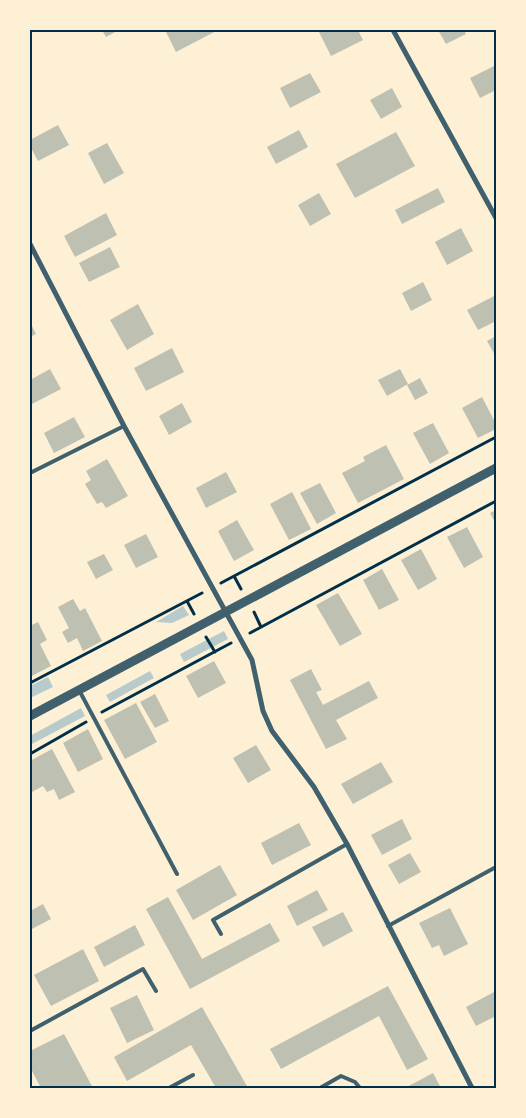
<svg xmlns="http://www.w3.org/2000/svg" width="526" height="1118" viewBox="0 0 526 1118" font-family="'Fira Sans Condensed',sans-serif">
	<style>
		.green { fill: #b9caca }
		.building { fill: #bec0b2 }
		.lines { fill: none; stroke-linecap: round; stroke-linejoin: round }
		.path { stroke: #003049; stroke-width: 3 }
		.service { stroke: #3f606c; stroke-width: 4 }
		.minor { stroke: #3f606c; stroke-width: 5 }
		.tertiary { stroke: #3f606c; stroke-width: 9 }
		.neatline { fill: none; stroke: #003049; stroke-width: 2 }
	</style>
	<rect width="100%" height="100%" fill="#fdf0d5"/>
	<path class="green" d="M183,606L189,615L172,623L156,622Z
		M224,631L228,639L184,662L180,654Z
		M150,671L154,678L110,702L106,695Z
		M48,677L53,687L30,698V686Z
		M81,708L85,716L30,745V736Z"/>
	<path class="building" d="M102,30H119L106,37Z
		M165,30H218L176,52Z
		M318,30H358L363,40L331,56Z
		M438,30H464L466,34L446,44Z
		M496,65V90L480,98L470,78Z
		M310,73L321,92L290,108L280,88Z
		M392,88L402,107L381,119L370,100Z
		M58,125L69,145L38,161L30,146V140Z
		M299,130L308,147L276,164L267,147Z
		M396,132L415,166L355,198L336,164Z
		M107,143L124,173L104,184L88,153Z
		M438,188L445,202L402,224L395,210Z
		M319,193L331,214L310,226L298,205Z
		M106,213L117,235L75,257L64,236Z
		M461,228L473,251L447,265L435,242Z
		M110,247L120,267L89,282L79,263Z
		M423,282L432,300L411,311L402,293Z
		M496,295V321L478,330L467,310Z
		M138,304L154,334L127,350L110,320Z
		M30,322L36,334L30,337Z
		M496,336V357L487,341Z
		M172,348L184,372L146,391L134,368Z
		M50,369L61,389L30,405V380Z
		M400,369L408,384L387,396L378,380Z
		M420,378L428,393L415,400L407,385Z
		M482,397L496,424V429L478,438L462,408Z
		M182,403L192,422L169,435L159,416Z
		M74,417L85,437L54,453L44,433Z
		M433,423L449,453L430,464L413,433Z
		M386,445L404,479L358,503L342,473L365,461L363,457Z
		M107,459L128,496L106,508L102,502L97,504L85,484L91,480L86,471Z
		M226,472L237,492L206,508L196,488Z
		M320,483L336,513L317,524L300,493Z
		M292,492L311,529L289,540L270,504Z
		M496,510V524L490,513Z
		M237,520L254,550L234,561L218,531Z
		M467,527L483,557L464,568L447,537Z
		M146,534L158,557L136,568L124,545Z
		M421,549L437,579L418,590L401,560Z
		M104,554L113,570L96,579L87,562Z
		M382,569L399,600L379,610L363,580Z
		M338,593L362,634L340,646L316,605Z
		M73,599L80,611L85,608L102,641L83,651L77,638L68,643L62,632L69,628L58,607Z
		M38,622L47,640L40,644L51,666L30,677V626Z
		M214,661L226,683L198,698L186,676Z
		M311,669L322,690L316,692L323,705L369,681L378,698L336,720L347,739L326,749L290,680Z
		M155,694L169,721L155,728L140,702Z
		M136,703L157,742L125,759L104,720Z
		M88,729L103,759L78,772L63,743Z
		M256,745L271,770L248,783L233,758Z
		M52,749L75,792L59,800L54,789L47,792L43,786L30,793V761Z
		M381,762L393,782L353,804L341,784Z
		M402,819L412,839L382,855L371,835Z
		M299,823L311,845L272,865L261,843Z
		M410,853L421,872L399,884L388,865Z
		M220,865L237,895L193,920L176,890Z
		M317,890L328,910L297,926L287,906Z
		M168,897L202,959L270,923L280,941L190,989L146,909Z
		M43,904L51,919L30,930V911Z
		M450,908L468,944L444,956L439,945L432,948L419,923Z
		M343,912L353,931L323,947L312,927Z
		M135,925L145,945L104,967L94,947Z
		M83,949L99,981L51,1006L34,975Z
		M388,986L428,1059L407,1070L379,1016L281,1069L270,1049Z
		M496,991V1016L476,1026L466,1007Z
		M137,995L154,1030L127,1043L110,1008Z
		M202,1007L248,1088H216L191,1045L127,1081L114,1057Z
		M64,1034L93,1088H41L30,1067V1051Z
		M433,1073L441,1088H405Z"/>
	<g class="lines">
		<path class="path" d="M234,576L241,589
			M221,583L496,437
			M187,601L194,614
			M254,612L261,627
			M250,633L496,501
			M206,637L215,652
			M30,683L202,593
			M102,712L231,643
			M30,754L86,722"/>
		<path class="service" d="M30,473L124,426
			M79,690L177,874
			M388,926L496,867
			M221,934L213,920L347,844
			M30,1031L143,969L156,991
			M169,1088L193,1075
			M320,1088L341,1076L355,1082L360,1088"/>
		<path class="minor" d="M393,30L496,218
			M30,244L124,426L252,660L263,711L272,731L314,787L347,844L472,1088"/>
		<path class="tertiary" d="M30,716L496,468"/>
	</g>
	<rect width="526" height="1118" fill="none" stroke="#fdf0d5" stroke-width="62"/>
	<rect x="31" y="31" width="464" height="1056" class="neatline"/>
</svg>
